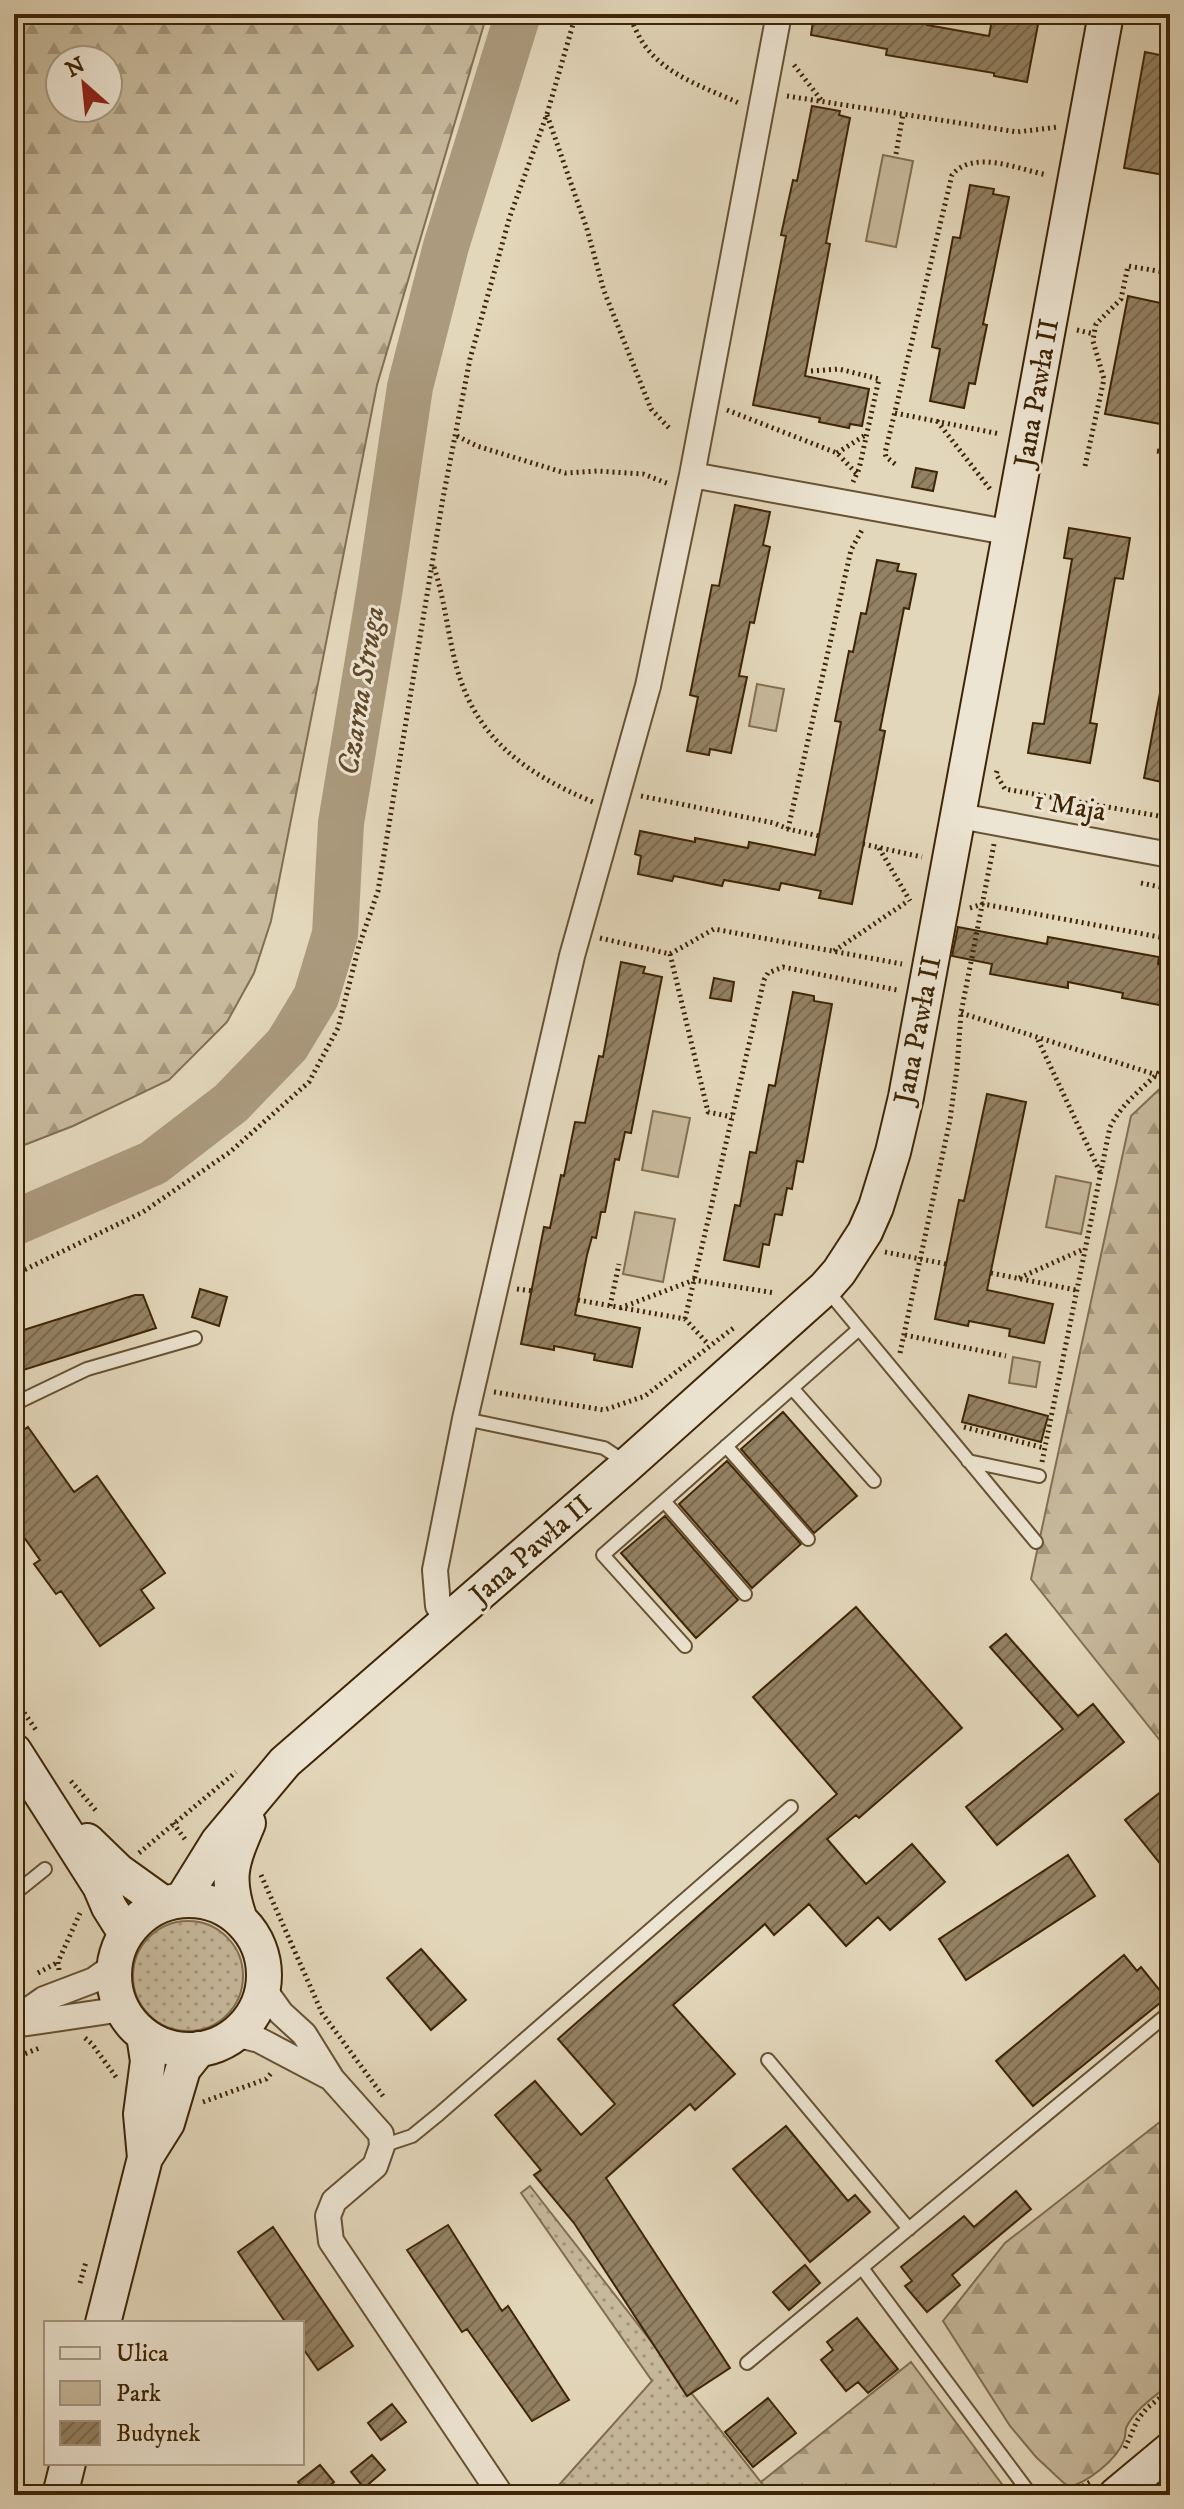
<svg xmlns="http://www.w3.org/2000/svg" width="1184" height="2509" viewBox="0 0 1184 2509" font-family="'IM FELL DW Pica',serif">
	<style>
		.grass { fill: url(#grass-dots); stroke: #826f50; stroke-width: 2 }
		.forest { fill: url(#forest-firs); stroke: #826f50; stroke-width: 2; fill-rule: evenodd }
		.green { fill: #c7b99c; stroke: #826f50; stroke-width: 2 }
		.lines { fill: none; stroke-linecap: round; stroke-linejoin: round }
		.river { stroke: #ab9a7d; stroke-width: 46 }
		.building { fill: url(#building-hatch); stroke: #3e2505; stroke-width: 2 }
		.lane-casing { stroke: #675232; stroke-width: 16 }
		.street-casing { stroke: #675232; stroke-width: 28 }
		.secondary-casing { stroke: #3e2505; stroke-width: 38 }
		.path { stroke: #3e2505; stroke-width: 5; stroke-dasharray: 2 4; stroke-linecap: butt }
		.lane { stroke: #ede5d3; stroke-width: 12 }
		.street { stroke: #ede5d3; stroke-width: 24 }
		.secondary { stroke: #ede5d3; stroke-width: 34 }
		.labels { text-anchor: middle; dominant-baseline: central; stroke-width: 6; stroke-linejoin: round; paint-order: stroke }
		.street-label { font-size: 28px; fill: #3e2505; stroke: #ede5d3 }
		.water-label { font-size: 30px; font-style: italic; fill: #5f4829; stroke: #ede5d3 }
	</style>
	<defs>
		<pattern id="grass-dots" width="8" height="8" patternUnits="userSpaceOnUse" patternTransform="scale(2)"><rect width="8" height="8" fill="#c7b99c"/><path d="M2 2h.1M6 6h.1" fill="none" stroke="#a3967d" stroke-width="1.8" stroke-linecap="round"/></pattern>
		<pattern id="forest-firs" width="22" height="20" patternUnits="userSpaceOnUse" patternTransform="scale(2)"><rect width="22" height="20" fill="#c7b99c"/><path d="M5 1l3.5 6h-7zM16 11l3.5 6h-7z" fill="#a3967d"/></pattern>
		<pattern id="building-hatch" width="6" height="6" patternUnits="userSpaceOnUse" patternTransform="scale(2)"><rect width="6" height="6" fill="#948264"/><path d="M-1 1l2-2M0 6l6-6M5 7l2-2" fill="none" stroke="#7a6a50"/></pattern>
	</defs>
	<rect width="100%" height="100%" fill="#e3d7bb"/>
	<filter id="stains"><feTurbulence type="fractalNoise" baseFrequency=".0025" numOctaves="4"/><feColorMatrix values="0 0 0 0 .2 0 0 0 0 .09 0 0 0 0 .02 0 0 0 .5 -.17"/></filter>
	<radialGradient id="worn" r=".72"><stop offset=".6" stop-color="#630" stop-opacity="0"/><stop offset="1" stop-color="#630" stop-opacity=".3"/></radialGradient>
	<path class="grass" d="M133 1976a55 55 0 1 1 110 0a55 55 0 1 1-110 0Z
		M530,2186L771,2495H550L652,2381L521,2193Z"/>
	<path class="forest" d="M14,14H487L377,385L271,921L254,973L227,1022L169,1080L73,1126L14,1149ZM108,60V108H60V60Z
		M1170,1079V1753L1031,1579L1131,1116Z
		M1170,2114V2384C1155,2396 1134,2410 1126,2428C1125,2432 1126,2436 1124,2440C1117,2460 1087,2483 1068,2487L1036,2457L1010,2426L943,2321L1005,2243Z
		M911,2362L1010,2495H771L761,2482Z"/>
	<path class="green" d="M883,155L913,161L896,247L866,241Z
		M757,684L784,689L776,731L749,726Z
		M653,1111L690,1118L678,1177L642,1170Z
		M1056,1176L1091,1183L1081,1234L1046,1227Z
		M635,1212L675,1219L663,1282L623,1274Z
		M1013,1357L1040,1362L1036,1387L1009,1383Z"/>
	<g class="lines">
		<path class="river" d="M14,1223L153,1163L231,1103L287,1045L316,997L335,934L341,823L379,594L410,387L446,246L518,14"/>
	</g>
	<path class="building" d="M814,14H890L928,21L927,25L989,36L993,14H1040L1027,82L994,76V73L886,55L887,49L811,35Z
		M1145,52L1170,57V176L1124,168Z
		M812,106L840,111L839,115L850,118L826,243L830,244L805,376L869,389L862,426L850,424L849,428L819,422L820,418L753,405L786,236L781,235L793,180L797,181Z
		M970,185L994,189L993,194L1009,197L983,324L987,325L981,354L975,384L969,383L964,408L930,401L940,349L932,347L953,237L960,238Z
		M1128,296L1170,305V401L1166,400L1161,424L1105,414Z
		M916,468L937,472L933,491L912,487Z
		M735,505L770,512L763,545L770,547L754,623L750,622L739,676L747,677L731,753L710,749L709,755L687,751L698,697L690,695L712,585L719,586Z
		M1069,528L1130,538L1123,579L1115,578L1090,723L1097,724L1090,763L1028,753L1033,723L1044,724L1072,559L1064,558Z
		M877,560L899,564L897,571L916,574L909,609L904,608L880,730L885,731L852,904L819,898L821,891L781,883L779,890L724,880L722,886L674,876L672,881L638,874L641,856L635,854L640,831L695,842V838L748,848L749,842L815,855L841,722L835,721L849,651L853,652L861,613L866,614Z
		M1160,693L1170,694V775L1168,774L1166,783L1144,778Z
		M958,927L1047,944L1048,937L1159,957L1158,964L1170,967V1007L1122,998L1123,993L1068,982V988L990,974L992,964L952,956Z
		M621,962L645,967L643,973L662,977L631,1133L625,1132L619,1160L615,1159L605,1212H601L596,1238L592,1237L587,1255L575,1315L640,1328L632,1367L594,1360L595,1354L554,1346V1350L521,1344L544,1227L550,1228L561,1175L564,1176L575,1122L585,1123L599,1056L603,1057Z
		M714,978L734,982L731,1001L710,998Z
		M793,992L814,996V1001L832,1004L803,1162L797,1161L792,1189L787,1188L782,1215L775,1214L769,1245L763,1244L759,1267L724,1260L735,1205L740,1206L750,1152L756,1153L769,1085L775,1086Z
		M987,1094L1026,1102L987,1290L1053,1304L1044,1343L1009,1336L1010,1329L969,1321L968,1326L935,1319L959,1200L964,1201Z
		M200,1289L227,1297L219,1326L192,1317Z
		M135,1295H143L156,1328L14,1373V1333Z
		M969,1395L1048,1416L1041,1442L962,1422Z
		M783,1412L857,1496L814,1533L741,1449Z
		M28,1427L74,1492L97,1476L165,1573L141,1590L154,1608L100,1646L61,1591L56,1594L34,1564L40,1560L14,1523V1437Z
		M727,1461L801,1544L752,1588L679,1504Z
		M665,1516L738,1600L696,1638L621,1553Z
		M856,1607L962,1728L859,1818L856,1815L827,1839L866,1884L912,1844L945,1882L890,1930L878,1917L846,1946L809,1904L774,1935L765,1924L673,2005L735,2074L695,2110L690,2104L606,2178L730,2368L687,2396L574,2223L534,2175L541,2170L495,2115L535,2081L581,2135L615,2104L558,2039L837,1794L753,1697Z
		M1006,1634L1078,1716L1093,1704L1124,1742L997,1845L966,1807L1063,1729L990,1647Z
		M1162,1791L1170,1801V1876L1125,1820Z
		M1068,1855L1095,1896L966,1980L939,1939Z
		M421,1949L466,2000L431,2030L387,1978Z
		M1124,1955L1137,1971L1141,1967L1166,1998L1033,2106L996,2061Z
		M786,2126L848,2201L855,2195L870,2212L810,2262L733,2169Z
		M1016,2191L1031,2209L952,2275L960,2285L927,2312L905,2286L912,2281L901,2267L964,2216L974,2227Z
		M448,2225L502,2311L508,2306L569,2400L532,2421L467,2329L462,2332L407,2250Z
		M273,2227L353,2346L318,2370L302,2347V2323H286L238,2252Z
		M805,2265L820,2283L789,2310L773,2292Z
		M857,2318L898,2369L868,2393L858,2382L846,2391L821,2360L833,2350L827,2342Z
		M768,2398L796,2433L753,2467L725,2432Z
		M392,2404L406,2422L381,2440L368,2423Z
		M372,2455L385,2470L364,2488L351,2472Z
		M320,2465L334,2482L318,2495H308L298,2482Z"/>
	<g class="lines">
		<defs>
			<path id="lane" d="M827,1290L1036,1542
				M792,1388L874,1481
				M14,1404L87,1369L195,1338
				M465,1419L604,1448L616,1456L624,1466
				M726,1446L808,1539
				M968,1461L1039,1476
				M664,1501L745,1594
				M685,1646L603,1555L859,1329
				M14,1894L45,1869
				M768,2060L909,2229
				M382,2146L412,2136L439,2114L791,1807
				M862,2268L1031,2495
				M747,2363L1170,2012"/>
			<path id="street" d="M692,475L1012,533
				M960,816L1170,855
				M449,1621L438,1606L435,1570L465,1419L572,956L648,686L692,475L779,14
				M263,1988L281,2013L304,2034L332,2079L381,2134L382,2146L375,2166L334,2201L328,2216L331,2241L501,2495
				M14,2020L44,1999L94,1980L115,1965
				M14,2025L123,2009
				M235,2034L259,2040L327,2076"/>
			<path id="secondary" d="M14,1751L100,1886L109,1907L126,1934
				M87,1841L118,1871L164,1904
				M182,1900L218,1842L285,1762L625,1467L825,1288L839,1272L865,1232L876,1207L893,1152L906,1097L1106,14
				M114 1975a75 75 0 1 1 150 0a75 75 0 1 1-150 0Z
				M240,1920C225,1878 231,1863 248,1823
				M144,2035L148,2061L141,2114L145,2158
				M103,2323L145,2158L167,2123L183,2069L199,2049
				M60,2495L68,2463
				M1116,2495L1170,2450"/>
		</defs>
		<use href="#lane" class="lane-casing"/>
		<use href="#street" class="street-casing"/>
		<use href="#secondary" class="secondary-casing"/>
		<path class="path" d="M628,14C633,23 637,34 643,43C665,76 707,88 741,104
			M794,65L822,101
			M787,96L1017,132L1058,127
			M547,115L587,229L604,291L651,409L669,428
			M896,154L903,114
			M1077,330L1094,334
			M811,371L839,369L879,379L859,469L853,482
			M727,410L837,453L858,475
			M895,413L1000,434
			M937,421L990,489
			M457,436L477,446L565,473L597,471L643,474L669,484
			M1157,451L1170,453
			M837,453L867,434
			M895,464L886,457L885,453L952,175C973,149 1018,169 1047,175
			M1085,466L1104,379L1093,341L1094,334L1096,324L1121,299L1128,266L1170,273
			M434,567C444,598 447,627 454,657C472,736 522,772 593,802
			M997,771L996,774L1005,789L1170,818
			M641,796L774,823L788,829L819,836
			M788,829L851,550L862,530
			M863,844L922,857
			M879,848L910,901
			M1141,883L1170,889
			M970,908L983,904L1170,939
			M600,938L670,954L714,929L902,964
			M834,951L908,901
			M670,954L708,1112L732,1117
			M961,1013L1157,1075
			M1038,1040L1100,1172
			M885,1252L946,1264
			M991,1273L1076,1290
			M14,1275L143,1212L230,1152L309,1082L338,1028L359,946L378,891L443,498L470,359L510,216L547,114L576,14
			M1019,1278L1084,1249
			M517,1289L532,1291
			M578,1300L685,1319L709,1345
			M610,1306L619,1264
			M620,1308L694,1280L775,1293
			M685,1319L764,980L768,973L783,967L897,990
			M905,1335L1006,1356
			M900,1353L950,1120L957,1068L961,1013L994,844
			M494,1392L604,1410L645,1396L736,1326
			M964,1427L1044,1448
			M1042,1462L1110,1127C1123,1101 1149,1083 1170,1062
			M14,1698L36,1730
			M71,1781L98,1813
			M173,1823L187,1842
			M139,1853L236,1772
			M261,1875L322,2013L383,2096
			M59,1970L58,1962L80,1913
			M38,1973L58,1962
			M14,1985L25,1980
			M85,2038L92,2044L116,2077
			M14,2058L42,2047
			M203,2102L266,2079L273,2071
			M80,2283L86,2262
			M1125,2448L1138,2419L1147,2408L1170,2390
			M1067,2495L1090,2482"/>
		<use href="#lane" class="lane"/>
		<use href="#street" class="street"/>
		<use href="#secondary" class="secondary"/>
	</g>
	<g class="labels">
		<g class="street-label">
			<text transform="translate(1037 393) rotate(-80)">Jana Pawła II</text>
			<text transform="translate(1070 806) rotate(10)">1 Maja</text>
			<text transform="translate(918 1030) rotate(-79)">Jana Pawła II</text>
			<text transform="translate(531 1550) rotate(-41)">Jana Pawła II</text>
		</g>
		<g class="water-label">
			<text transform="translate(362 691) rotate(-81)">Czarna Struga</text>
		</g>
	</g>
	<rect width="1184" height="2509" fill="none" stroke="#e3d7bb" stroke-width="48"/>
	<rect x="16" y="16" width="1152" height="2477" fill="none" stroke="#3e2505" stroke-width="4"/>
	<rect x="24" y="24" width="1136" height="2461" fill="none" stroke="#3e2505" stroke-width="2"/>
	<rect x="44" y="2321" width="260" height="144" fill="#ede5d3" stroke="#a79881" stroke-width="2"/>
	<rect x="60" y="2347" width="40" height="12" fill="#ede5d3" stroke="#a79881" stroke-width="2"/>
	<text x="116" y="2361" font-size="24" fill="#3e2505">Ulica</text>
	<rect x="60" y="2381" width="40" height="24" fill="#c7b99c" stroke="#a79881" stroke-width="2"/>
	<text x="116" y="2401" font-size="24" fill="#3e2505">Park</text>
	<rect x="60" y="2421" width="40" height="24" fill="url(#building-hatch)" stroke="#a79881" stroke-width="2"/>
	<text x="116" y="2441" font-size="24" fill="#3e2505">Budynek</text>
	<g transform="translate(84 84) rotate(333)"><circle r="38" fill="#ede5d3" stroke="#a79881" stroke-width="2"/>
	<path d="M0-6L14 30L0 20L-14 30Z" fill="#8f2418"/>
	<text y="-12" font-size="22" font-weight="bold" text-anchor="middle" fill="#3e2505">N</text>
	</g>
	<rect width="100%" height="100%" filter="url(#stains)"/>
	<rect width="100%" height="100%" fill="url(#worn)"/>
</svg>
